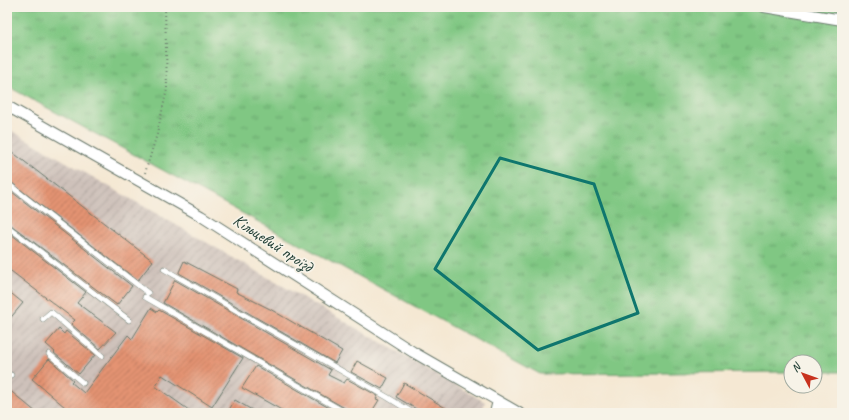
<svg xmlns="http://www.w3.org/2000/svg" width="849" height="420" viewBox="0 0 849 420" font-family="Caveat,sans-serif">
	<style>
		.industrial { fill: url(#industrial-furrows) }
		.grass { fill: url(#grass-tufts); stroke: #50825c }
		.building { fill: url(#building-hatch) }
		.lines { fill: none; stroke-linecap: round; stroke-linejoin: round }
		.lane-casing { stroke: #6a796c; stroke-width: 6 }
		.street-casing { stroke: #6a796c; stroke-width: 12 }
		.path { stroke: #6a796c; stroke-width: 2; stroke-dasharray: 1 3; stroke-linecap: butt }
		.lane { stroke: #fff; stroke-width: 5 }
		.street { stroke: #fff; stroke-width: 10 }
		.marked { fill: none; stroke: #0f766e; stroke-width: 3; stroke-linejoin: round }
		.labels { text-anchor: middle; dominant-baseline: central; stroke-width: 3.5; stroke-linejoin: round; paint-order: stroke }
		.street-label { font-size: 17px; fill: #1f3d34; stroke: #f7f3e8 }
	</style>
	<defs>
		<pattern id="industrial-furrows" width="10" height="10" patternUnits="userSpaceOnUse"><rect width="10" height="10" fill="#cec1ba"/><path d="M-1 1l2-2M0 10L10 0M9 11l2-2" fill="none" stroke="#a79e98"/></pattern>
		<pattern id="grass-tufts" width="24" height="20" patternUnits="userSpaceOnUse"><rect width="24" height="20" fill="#80c783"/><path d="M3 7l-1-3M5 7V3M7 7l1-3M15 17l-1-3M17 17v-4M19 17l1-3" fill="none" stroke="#68a36c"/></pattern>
		<pattern id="building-hatch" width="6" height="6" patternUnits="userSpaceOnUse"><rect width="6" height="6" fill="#e49372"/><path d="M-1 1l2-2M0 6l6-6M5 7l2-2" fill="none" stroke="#b8795e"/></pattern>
	</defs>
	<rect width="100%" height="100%" fill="#f7f3e8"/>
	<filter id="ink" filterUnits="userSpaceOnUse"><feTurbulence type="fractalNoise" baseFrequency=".025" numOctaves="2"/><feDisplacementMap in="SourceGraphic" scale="8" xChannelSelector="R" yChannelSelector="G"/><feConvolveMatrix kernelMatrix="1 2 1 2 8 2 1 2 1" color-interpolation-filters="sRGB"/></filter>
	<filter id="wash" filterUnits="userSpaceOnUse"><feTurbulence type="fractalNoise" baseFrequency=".012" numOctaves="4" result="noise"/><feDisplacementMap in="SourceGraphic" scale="16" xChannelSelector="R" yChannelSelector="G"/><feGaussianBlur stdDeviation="0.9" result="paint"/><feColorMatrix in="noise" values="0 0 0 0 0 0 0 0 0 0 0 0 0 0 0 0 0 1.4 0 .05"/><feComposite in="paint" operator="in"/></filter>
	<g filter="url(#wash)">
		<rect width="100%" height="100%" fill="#f5e8d3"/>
		<path class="industrial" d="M7,128L485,402L481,413H7Z"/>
		<path class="grass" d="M7,7H842V372H815V362H791V372L540,374L7,86Z"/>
		<g id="blocks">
			<path class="building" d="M7,148L153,261L139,279L137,280L7,179Z
				M7,188L132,286L117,305L7,222Z
				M7,231L86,292L77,303L116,332L100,349L71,324L75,320L7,268Z
				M184,261L237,289L236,292L270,309L342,351L335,363L179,273V272Z
				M175,280L331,370L328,375L344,383L347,379L378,396L376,399L379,400L371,413H350L348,410L163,303Z
				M7,290L23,303L7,322Z
				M151,308L157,312L159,310L243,358L212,407L162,375L155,386L193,413H72L32,379L49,359L73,380L71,382L84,393L128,335L132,339Z
				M59,329L64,334L66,331L95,355L79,374L54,353L55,352L46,344Z
				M357,361L388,378L382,389L351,372Z
				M256,366L338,413H287L242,388Z
				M404,383L454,413H423L396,397Z
				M7,388L37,413H14L7,407Z
				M235,400L257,413H227Z"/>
		</g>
	</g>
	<g filter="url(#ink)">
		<use href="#blocks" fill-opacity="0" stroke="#6a796c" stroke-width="1"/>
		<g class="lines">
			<defs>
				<path id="lane" d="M7,183L148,293
					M7,226L129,320
					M164,269L387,397L413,413
					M145,297L346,413
					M43,319L51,312L102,356
					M49,354L83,383
					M7,377L11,375"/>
				<path id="street" d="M764,7L842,20
					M7,106L201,216L413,352L519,413
					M495,413L498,401"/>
			</defs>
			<use href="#lane" class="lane-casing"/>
			<use href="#street" class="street-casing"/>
			<path class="path" d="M145,173L157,134L167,89L165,7"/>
			<use href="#lane" class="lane"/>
			<use href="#street" class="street"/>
		</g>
	</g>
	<path class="marked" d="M500,158L594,184L638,313L538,350L435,269Z"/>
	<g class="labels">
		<g class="street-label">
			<text transform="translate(273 243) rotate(33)">Кільцевий проїзд</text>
		</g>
	</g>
	<rect width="849" height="420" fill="none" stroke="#f7f3e8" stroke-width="24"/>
	<g transform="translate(803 374) rotate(311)"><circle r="19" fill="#f7f3e8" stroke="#a1aaa0"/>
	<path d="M0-3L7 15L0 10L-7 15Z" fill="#c8321e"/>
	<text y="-6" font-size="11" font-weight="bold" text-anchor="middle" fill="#1f3d34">N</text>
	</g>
</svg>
